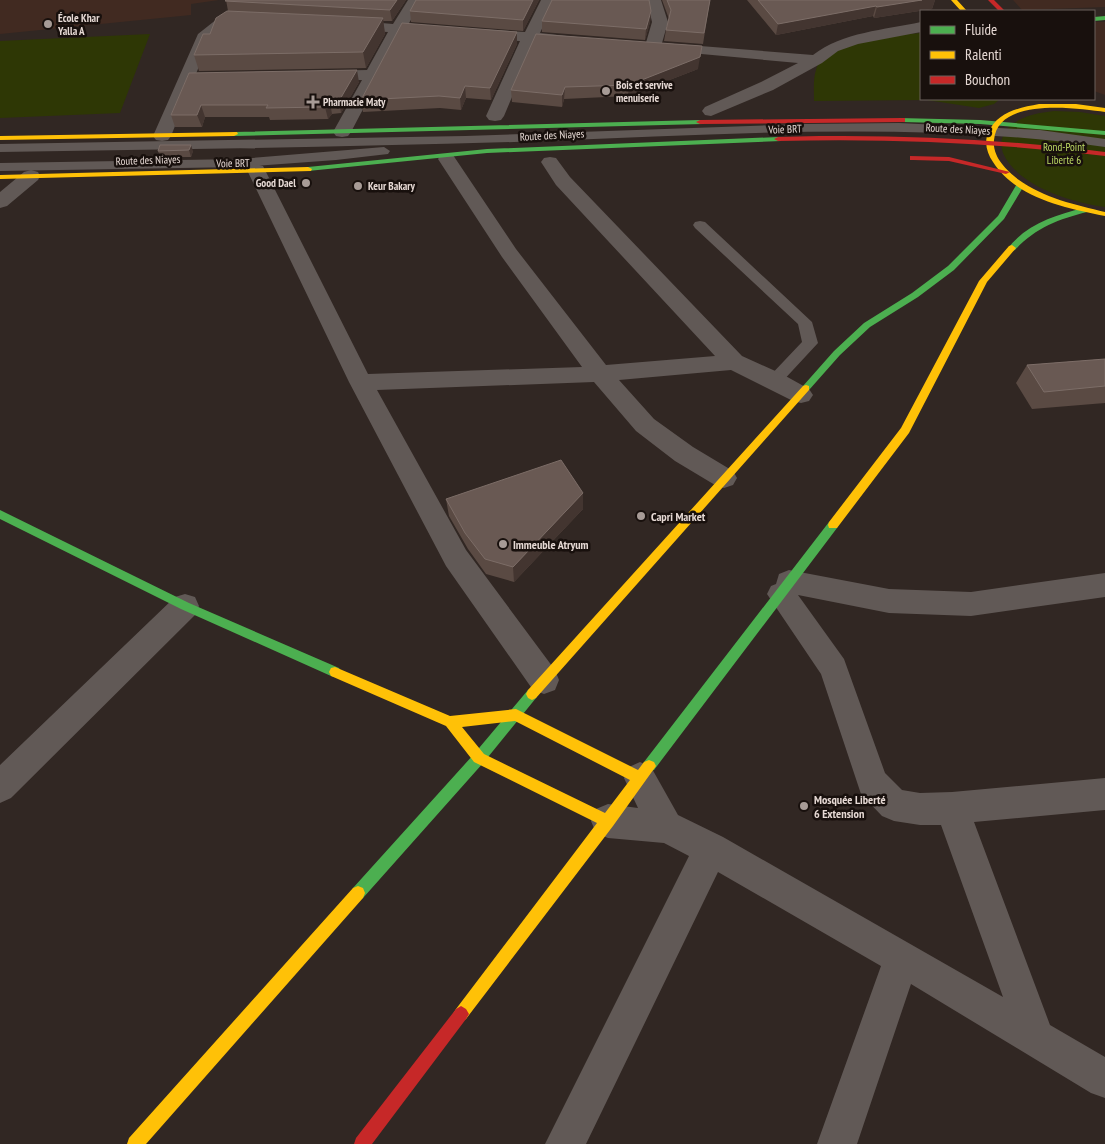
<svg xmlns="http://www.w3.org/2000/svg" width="1105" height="1144" viewBox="0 0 1105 1144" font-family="'PT Sans Narrow',sans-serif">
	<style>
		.built { fill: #412a21 }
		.green { fill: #2e3705 }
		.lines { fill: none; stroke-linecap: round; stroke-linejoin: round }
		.lane { fill: #615956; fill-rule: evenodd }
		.street { fill: #615956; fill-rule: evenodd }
		.fast { fill: #4caf50; fill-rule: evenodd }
		.slow { fill: #ffc107; fill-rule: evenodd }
		.jam { fill: #c62828; fill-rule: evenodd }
		.wall { fill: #5a4a43 }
		.shaded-wall { fill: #433530 }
		.building { fill: #695953; stroke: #7c6d67 }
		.poi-dot { fill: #a79b96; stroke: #18100d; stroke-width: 2 }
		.labels { text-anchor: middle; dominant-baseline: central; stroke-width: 5; stroke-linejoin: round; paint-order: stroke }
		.far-poi-label { font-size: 11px; font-weight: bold; fill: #e6d9d4; stroke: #18100d; text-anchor: start }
		.far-street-label { font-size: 11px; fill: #e6d9d4; stroke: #18100d }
		.far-park-label { font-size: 11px; fill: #bedb65; stroke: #18100d }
		.poi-label { font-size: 12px; font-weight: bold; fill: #e6d9d4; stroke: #18100d; text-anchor: start }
	</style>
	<rect width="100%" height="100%" fill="#312723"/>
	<path class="built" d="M0,0H219L191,4V15L0,34Z
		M1013,0H1105V7L1022,10Z
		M1094,22H1105V95L1094,91Z"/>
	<path class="green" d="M921,33V99H1000L994,104L979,108L927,100L814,101C814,91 813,79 816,70C824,41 896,35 921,33Z
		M150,34L120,113L0,118V41Z
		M1054,111L1080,112L1105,116V207C1073,203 1017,186 1003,153C1000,143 1001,136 1008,128C1021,116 1036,113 1054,111Z"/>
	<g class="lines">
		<path class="lane" d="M899,123L1040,130L1105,139V147C919,121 731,134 545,141C363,147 182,149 0,152V144L465,136L805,124Z
			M384,147L390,151L388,154L336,160L240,167L0,171V163L240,159Z
			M700,221L705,222L812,322L818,343L780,384L774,386L768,384L766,380L802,342L798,324L695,228L693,225L695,222Z"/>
		<path class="street" d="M408,0H422L408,25L441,28L444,31L441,34L403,33L351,132L348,136L342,137L336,136L333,132L362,80L320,81L314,79L312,76L314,73L320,71L367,70L388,32L347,30L342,28L339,25L342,22L347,20L393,24Z
			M541,0H555L540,33L576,37L579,40L576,43L571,45L535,42L504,116L501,120L495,121L489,120L486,116L520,41L479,39L474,37L471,34L474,31L479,29L525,32Z
			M647,0H661L668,22L662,43L813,55C843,32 884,30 921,22V32L858,44L838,51L822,63L773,90L711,116L705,115L702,111L705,107L761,82L798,63L647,49L645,46L652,22Z
			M239,15L251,17L254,20L251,23L228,25L210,39L171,136L168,140L162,141L156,140L153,136L198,34L217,19Z
			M447,154L453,155L516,249L606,365L715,356L556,185L541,162L544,158L550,157L556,158L570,177L742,356L782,374L809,389L813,395L809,401L801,403L793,401L731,370L619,380L654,419L693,447L733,471L737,478L733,485L724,488L715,485L675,461L636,431L594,382L377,390L466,550L555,670L559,680L555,690L544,694L533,690L446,566L349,382L247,170L249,166L256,164L263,166L265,170L368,374L582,367L502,257L438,159L441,155Z
			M31,170L38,172L40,176L38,180L7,206L0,208V192L24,172Z
			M789,570L889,589L971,592L1105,573V597L971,616L889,613L798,595L844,659L885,773L902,790L920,793L952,792L1105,778V810L974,822L1050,1025L1105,1057V1098L1091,1093L911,984L857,1144H817L881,966L718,872L586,1144H545L689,856L664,843L608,838L596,833L591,821L596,809L608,804L638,808L624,778L629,767L640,762L651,767L678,815L723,837L1003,997L941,825H920L894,821L882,816L861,794L821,674L767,594L771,586L776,584L779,574Z
			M185,594L195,597L199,606L195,615L11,798L0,803V765L175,597Z"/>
		<path class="fast" d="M1105,16V20L1094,21V17Z
			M899,118L980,120L1105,131V135L980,124L902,122H899Z
			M700,120L704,122L703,124L234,136L230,134L234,132Z
			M778,137H781V141L487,153L308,171L304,169L308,167L487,149Z
			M1018,182L1025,184L1004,219L954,270L918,297L870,327L840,355L809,390H803V386L834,351L864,323L912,293L948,266L998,216Z
			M1084,208H1087V212C1059,219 1035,228 1015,250L1012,251L1008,248C1027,224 1055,215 1084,208Z
			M0,510L189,603L339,668L341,672L339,676L335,677L331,676L181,609L0,519Z
			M833,521L837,522L838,525L837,528L654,770L649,772L644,770L642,766L644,762L829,522Z
			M532,688L536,690L538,694L536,698L484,762L363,898L358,900L353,898L351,893L353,888L474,754L528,690Z"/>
		<path class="slow" d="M951,0H957L967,11H961Z
			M1039,104H1076L1105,108V112C1076,108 998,97 994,140C992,157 1007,171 1019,180C1044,198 1076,205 1105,212V216C1066,208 1016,198 993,162C987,153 984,143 988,133C997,112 1018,108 1039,104Z
			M237,132L238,134L234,136L0,140V136Z
			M308,167L312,169L311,171L0,179V175Z
			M1012,245L1016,248L987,282L909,433L837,528H829L828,525L829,522L901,428L979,281L1009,246Z
			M806,385L809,386V390L536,698L532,700L528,698L526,694L528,690L803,386Z
			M335,667L450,716L516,709L638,770L644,762L649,760L654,762L656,766L613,826L466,1019L461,1022L456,1019L453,1014L456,1009L597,823L474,762L446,726L331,676L329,672L331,668ZM515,721L630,780L605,813L484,754L462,727Z
			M358,886L363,888L365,893L363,898L146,1144H127L129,1138L353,888Z"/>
		<path class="jam" d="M988,0H994L1005,11H999Z
			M902,118H905V122L700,124L696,122L700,120Z
			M819,136C915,135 1010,140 1105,152V156C996,143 888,138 778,141L774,139L778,137Z
			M910,156L949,157L1010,172L1006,174L949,161L913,160H910Z
			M461,1006L466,1009L469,1014L466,1019L372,1144H354L356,1138L456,1009Z"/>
	</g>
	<path class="wall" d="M226,0H406L392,21H383L385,34L366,68L199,71L194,55L228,11Z
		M539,0L523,31L411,22L410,11Z
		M662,0H710L703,44L664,41L666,30L669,19Z
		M747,0H935L932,9L874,18L873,16L776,35Z
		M651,11L650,22L645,40L542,32V21Z
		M517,44L491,100L466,98L461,110L440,108L363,112L361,100Z
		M698,69L628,96L564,99L562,107L512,102L511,90Z
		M189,73L359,82L341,113L332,114L328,119L270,120L269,117H205L202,127H175L171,115Z
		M160,145L193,151L191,157H160L158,151Z
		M1105,359V403L1032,409L1016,383L1027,365Z
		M583,493V509L514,582L486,574L468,549L449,516L446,499Z"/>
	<path class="shaded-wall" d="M397,0H406L392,21L390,10Z
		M533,0H539L523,31V20Z
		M922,0H935L932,9L874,18L877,7Z
		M876,6L873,16L776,35L778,24Z
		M651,11L650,22L645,40L646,29Z
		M383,18L385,34L366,68L363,52Z
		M517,32V44L491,100L490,88Z
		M702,46L698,69L628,96L629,85Z
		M357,70L359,82L341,113L339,101Z
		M465,86L466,98L461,110L460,98Z
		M565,87L564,99L562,107V95Z
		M330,102L332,114L328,119L325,107Z
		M201,105L205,117L202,127L197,115Z
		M191,145L193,151L191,157L189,150Z
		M583,493V509L514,582L513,567Z"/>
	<path class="building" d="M226,0H397L390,10L225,1Z
		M416,0H533L523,20L410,11Z
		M552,0H649L651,11L646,29L542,21Z
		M667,0H710L704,33L666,30L671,10Z
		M758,0H922L877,7L876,6L778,24Z
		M227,11L383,18L363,52L194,55L203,34H210L216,18Z
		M402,23L517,32L490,88L465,86L460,98L439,96L361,100Z
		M536,34L702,46L700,57L629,85L565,87L562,95L511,90Z
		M357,70L339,101L330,102L325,107L266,108L268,105H201L197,115H171L189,73Z
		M160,145H191L189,150L158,151Z
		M1105,359V386L1044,392L1027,365Z
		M561,460L583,493L513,567L485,559L465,533L446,499Z"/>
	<g class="poi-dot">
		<circle cx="48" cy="24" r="5"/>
		<circle cx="606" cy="91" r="5"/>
		<path d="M310.5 94.5h5v5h5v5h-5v5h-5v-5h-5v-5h5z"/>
		<circle cx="306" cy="183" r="5"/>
		<circle cx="358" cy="186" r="5"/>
		<circle cx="641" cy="516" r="5"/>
		<circle cx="503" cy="544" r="5"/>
		<circle cx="804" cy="806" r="5"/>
	</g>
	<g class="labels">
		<g class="far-poi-label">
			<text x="58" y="18">École Khar<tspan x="58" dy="13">Yalla A</tspan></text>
			<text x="616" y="85">Bois et servive<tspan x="616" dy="13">menuiserie</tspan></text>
			<text x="323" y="102">Pharmacie Maty</text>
			<text x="296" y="183" text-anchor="end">Good Dael</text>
			<text x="368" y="186">Keur Bakary</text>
		</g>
		<g class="far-street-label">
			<text transform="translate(785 129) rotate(-2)">Voie BRT</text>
			<text transform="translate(958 129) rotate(3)">Route des Niayes</text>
			<text transform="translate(552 135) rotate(-3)">Route des Niayes</text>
			<text transform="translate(148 160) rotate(-2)">Route des Niayes</text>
			<text transform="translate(233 163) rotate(-1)">Voie BRT</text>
		</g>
		<g class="far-park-label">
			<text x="1064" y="147">Rond-Point<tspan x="1064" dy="13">Liberté 6</tspan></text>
		</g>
		<g class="poi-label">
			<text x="651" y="516">Capri Market</text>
			<text x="513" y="544">Immeuble Atryum</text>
			<text x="814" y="799">Mosquée Liberté<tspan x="814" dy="14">6 Extension</tspan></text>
		</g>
	</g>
	<rect x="920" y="10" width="175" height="90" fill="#18100d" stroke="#6a605d"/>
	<rect x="930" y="26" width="25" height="8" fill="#4caf50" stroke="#6a605d"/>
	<text x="965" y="35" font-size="15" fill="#e6d9d4">Fluide</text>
	<rect x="930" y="51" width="25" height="8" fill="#ffc107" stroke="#6a605d"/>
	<text x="965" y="60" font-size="15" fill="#e6d9d4">Ralenti</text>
	<rect x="930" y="76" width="25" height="8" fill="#c62828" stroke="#6a605d"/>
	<text x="965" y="85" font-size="15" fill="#e6d9d4">Bouchon</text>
</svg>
